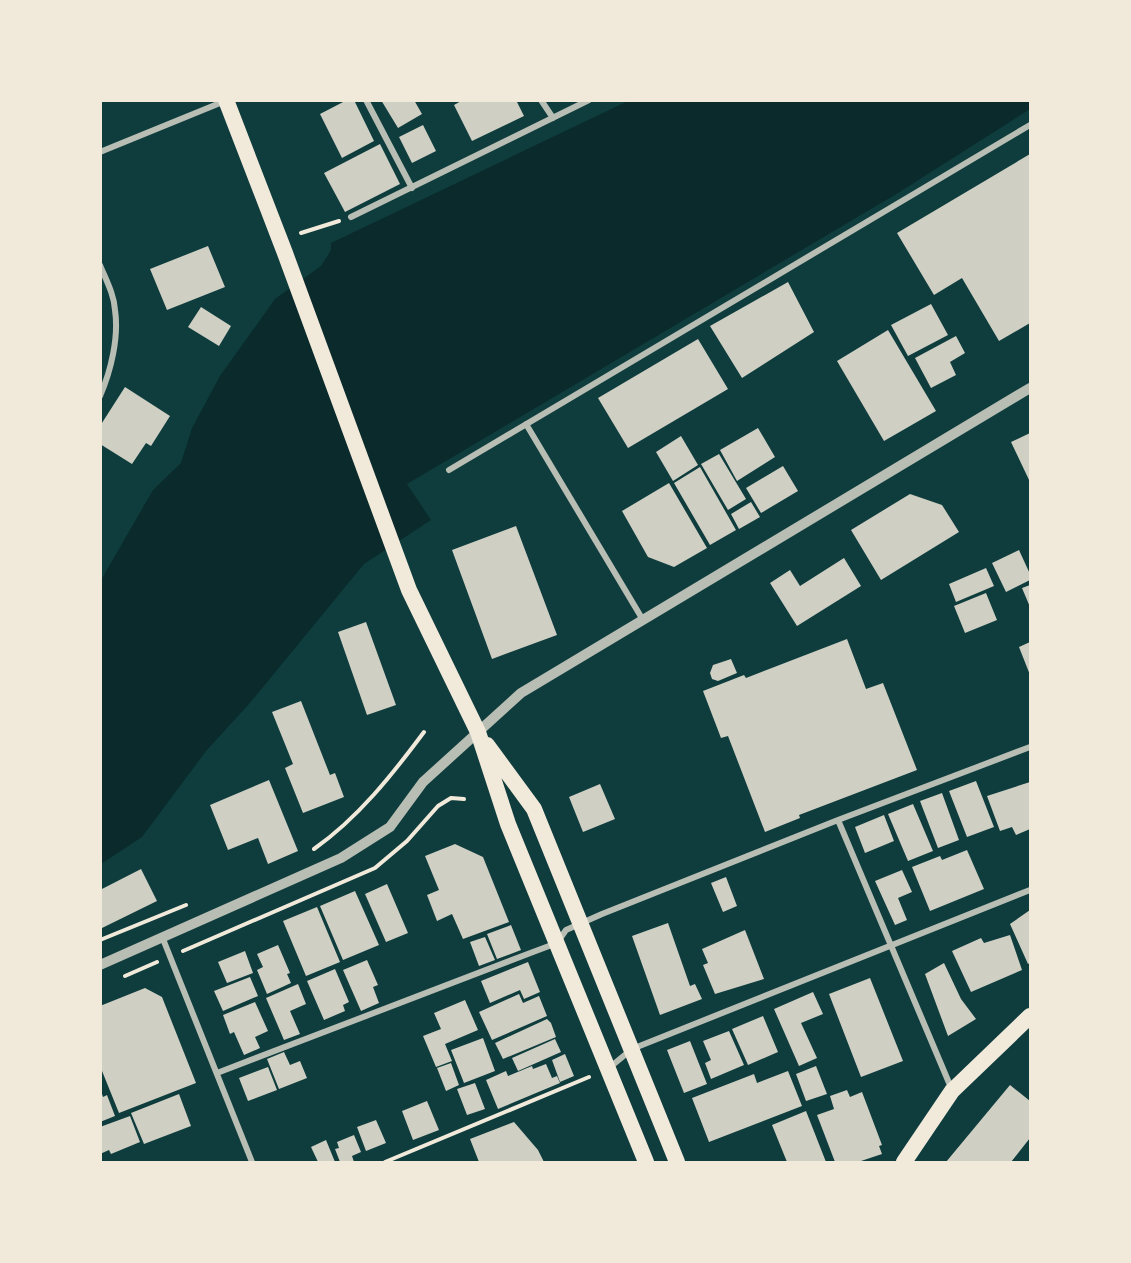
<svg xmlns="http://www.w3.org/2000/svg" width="1131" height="1263" viewBox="0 0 1131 1263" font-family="'Roboto Condensed',sans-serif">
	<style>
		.water { fill: #0a2a2b }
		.building { fill: #cfcfc3 }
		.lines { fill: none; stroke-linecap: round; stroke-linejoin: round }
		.path { stroke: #f1e9da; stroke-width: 4 }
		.minor { stroke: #b8beb3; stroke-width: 6 }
		.tertiary { stroke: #b8beb3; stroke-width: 10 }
		.trunk { stroke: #f1e9da; stroke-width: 16 }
	</style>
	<rect width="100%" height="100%" fill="#0f3d3e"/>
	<path class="water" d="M628,101H1030V109L898,193L407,484L431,520L364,564L249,704L206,751L142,837L101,864V580L153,490L181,463L192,428L220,376L275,299L321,266L331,250V243Z"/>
	<path class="building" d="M347,100H354L374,141L342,158L320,114Z
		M381,100H414L422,114L398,128Z
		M463,100H516L524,116L472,141L454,105Z
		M423,125L436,151L412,163L399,137Z
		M380,144L400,184L345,212L324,173Z
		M1030,154V323L999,341L962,278L934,295L897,233Z
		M208,246L225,287L167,310L150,269Z
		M788,282L814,332L742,378L710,326Z
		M931,304L948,335L908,356L891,325Z
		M201,307L231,326L219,346L188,327Z
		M888,330L936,411L884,441L837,361Z
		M956,336L965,353L950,362L956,375L931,388L915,358Z
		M698,339L728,389L628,448L598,398Z
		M125,387L170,416L151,446L146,443L132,464L100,444V426Z
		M758,428L775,457L737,481L720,450Z
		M1030,433V482L1011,442Z
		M681,436L698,465L673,481L656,452Z
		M719,454L746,499L728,510L701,464Z
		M783,466L798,491L761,513L746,488Z
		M700,467L736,530L710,545L674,483Z
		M669,483L707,548L674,567L648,557L622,511Z
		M910,494L942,505L959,532L881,580L851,530Z
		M751,502L760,517L739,529L731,514Z
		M516,526L557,635L492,659L452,550Z
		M1019,550L1030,574V580L1006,592L992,563Z
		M844,558L861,586L797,626L770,583L790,570L800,586Z
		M986,568L994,586L956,602L949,584Z
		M1030,585V607L1022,588Z
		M986,593L997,620L965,633L954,606Z
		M366,622L396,705L367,715L338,632Z
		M847,639L866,689L883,683L917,770L799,815L800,818L765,832L728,736L721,738L703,691L744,675L746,678Z
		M1030,642V675L1019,647Z
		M731,659L737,673L718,681L712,679L710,673L713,665Z
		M301,701L330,775L335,773L344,797L303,813L285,768L293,764L272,712Z
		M269,780L298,851L268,864L258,838L228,850L210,805Z
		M976,781L994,827L967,837L949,791Z
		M1030,782V829L1016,835L1012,827L1000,831L987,796Z
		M600,784L615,819L583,832L569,797Z
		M942,793L959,840L938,848L920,801Z
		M913,804L933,851L908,861L888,814Z
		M884,815L894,841L865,853L855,827Z
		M455,844L483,857L509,922L463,939L452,914L437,921L427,895L439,890L425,856Z
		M967,850L984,889L930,911L912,867L940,856L942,860Z
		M141,869L157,901L100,929V890Z
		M902,870L912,892L898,898L907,920L895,925L875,881Z
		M726,877L737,906L723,912L711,883Z
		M387,884L408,933L386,942L365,894Z
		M355,891L379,945L343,960L320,906Z
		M317,907L340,962L306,976L283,921Z
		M1030,910V963L1028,964L1010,924Z
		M668,923L690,986L695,984L702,999L660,1015L632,936Z
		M511,925L521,950L497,959L487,934Z
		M745,930L764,979L715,994L703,965L708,963L702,949Z
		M1010,935L1022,970L971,992L952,951L981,938L984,943Z
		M485,937L495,960L479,966L470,942Z
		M278,945L290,973L287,974L291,983L267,994L257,970L263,967L257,954Z
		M245,951L253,973L227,983L218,962Z
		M367,960L378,985L373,987L379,1003L361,1011L343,970Z
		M528,962L540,992L524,999L520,990L490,1003L481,981Z
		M944,963L961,999L976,1019L948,1036L925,974Z
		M335,969L349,1002L343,1005L345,1011L324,1020L307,981Z
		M250,977L258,996L223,1011L214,991Z
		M870,978L903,1061L861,1077L829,994Z
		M298,984L306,1004L290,1011L300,1034L284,1040L266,998Z
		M145,988L162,997L196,1083L119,1113L100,1066V1006Z
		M813,992L823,1014L801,1023L817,1058L799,1066L774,1009Z
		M519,994L523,1003L539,996L547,1016L492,1040L479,1012Z
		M465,1000L478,1030L445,1044L452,1061L436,1067L423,1036L441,1029L434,1013Z
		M255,1002L268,1031L255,1037L260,1048L244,1055L234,1032L230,1034L223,1015Z
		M763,1016L778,1052L748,1065L732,1029Z
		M547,1019L551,1023L556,1037L503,1059L495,1043Z
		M729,1031L744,1065L711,1079L705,1063L711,1060L703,1041Z
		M483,1038L495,1071L464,1083L451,1050Z
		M555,1039L561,1052L518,1071L512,1058Z
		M690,1041L707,1084L684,1093L667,1050Z
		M284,1052L290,1065L300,1061L307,1078L279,1089L267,1059Z
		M565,1054L574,1076L560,1082L552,1060Z
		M451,1063L459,1085L446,1091L437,1068Z
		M546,1064L552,1078L557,1076L560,1083L498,1109L486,1080L506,1071L508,1076L532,1066L533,1069Z
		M816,1066L827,1094L806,1101L796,1074Z
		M268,1067L277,1090L248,1101L239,1078Z
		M788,1071L802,1106L709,1142L692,1098L754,1074L757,1083Z
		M475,1083L485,1109L467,1115L457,1089Z
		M1010,1085L1030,1101V1138L1011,1162H946Z
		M847,1090L850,1097L862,1092L882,1145L879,1146L882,1154L858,1162H835L817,1115L834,1109L830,1096Z
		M101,1091L103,1097L107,1095L115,1116L100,1122Z
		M179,1094L191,1126L144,1144L131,1113Z
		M427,1101L439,1130L413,1140L402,1111Z
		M806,1111L826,1162H787L772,1125Z
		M130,1116L140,1142L111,1154L109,1150L100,1154V1127Z
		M376,1120L386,1143L366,1151L357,1127Z
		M514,1122L538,1150L544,1162H479L470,1139Z
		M354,1135L361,1152L352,1156L354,1162H340L335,1149L339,1148L337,1142Z
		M326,1140L335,1162H318L311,1147Z"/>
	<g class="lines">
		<path class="path" d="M301,233L339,221
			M314,849C358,818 392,775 424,732
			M100,940L186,905
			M183,951L375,868L407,841L438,806L451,798L464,799
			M125,976L157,962
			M385,1162L589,1077"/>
		<path class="minor" d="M366,100L412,188
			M541,100L553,118
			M100,152L225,101
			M351,217L589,100
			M100,265C106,280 114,294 115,310C119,337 111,371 100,396
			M526,424L643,620
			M449,470L1030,125
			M838,820L952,1090
			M163,939L252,1162
			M609,1068L632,1049L1030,890
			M217,1073L533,952L557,943L566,930L602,914L838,820L1030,747"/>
		<path class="tertiary" d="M100,965L341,858L390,827L423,782L521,693L1030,388"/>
		<path class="trunk" d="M226,100L285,253L409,590L478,732L508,824L646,1162
			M487,745L534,809L677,1162
			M904,1162L952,1091L1030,1016"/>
	</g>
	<rect width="1131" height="1263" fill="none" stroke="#f1e9da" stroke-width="204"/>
</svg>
